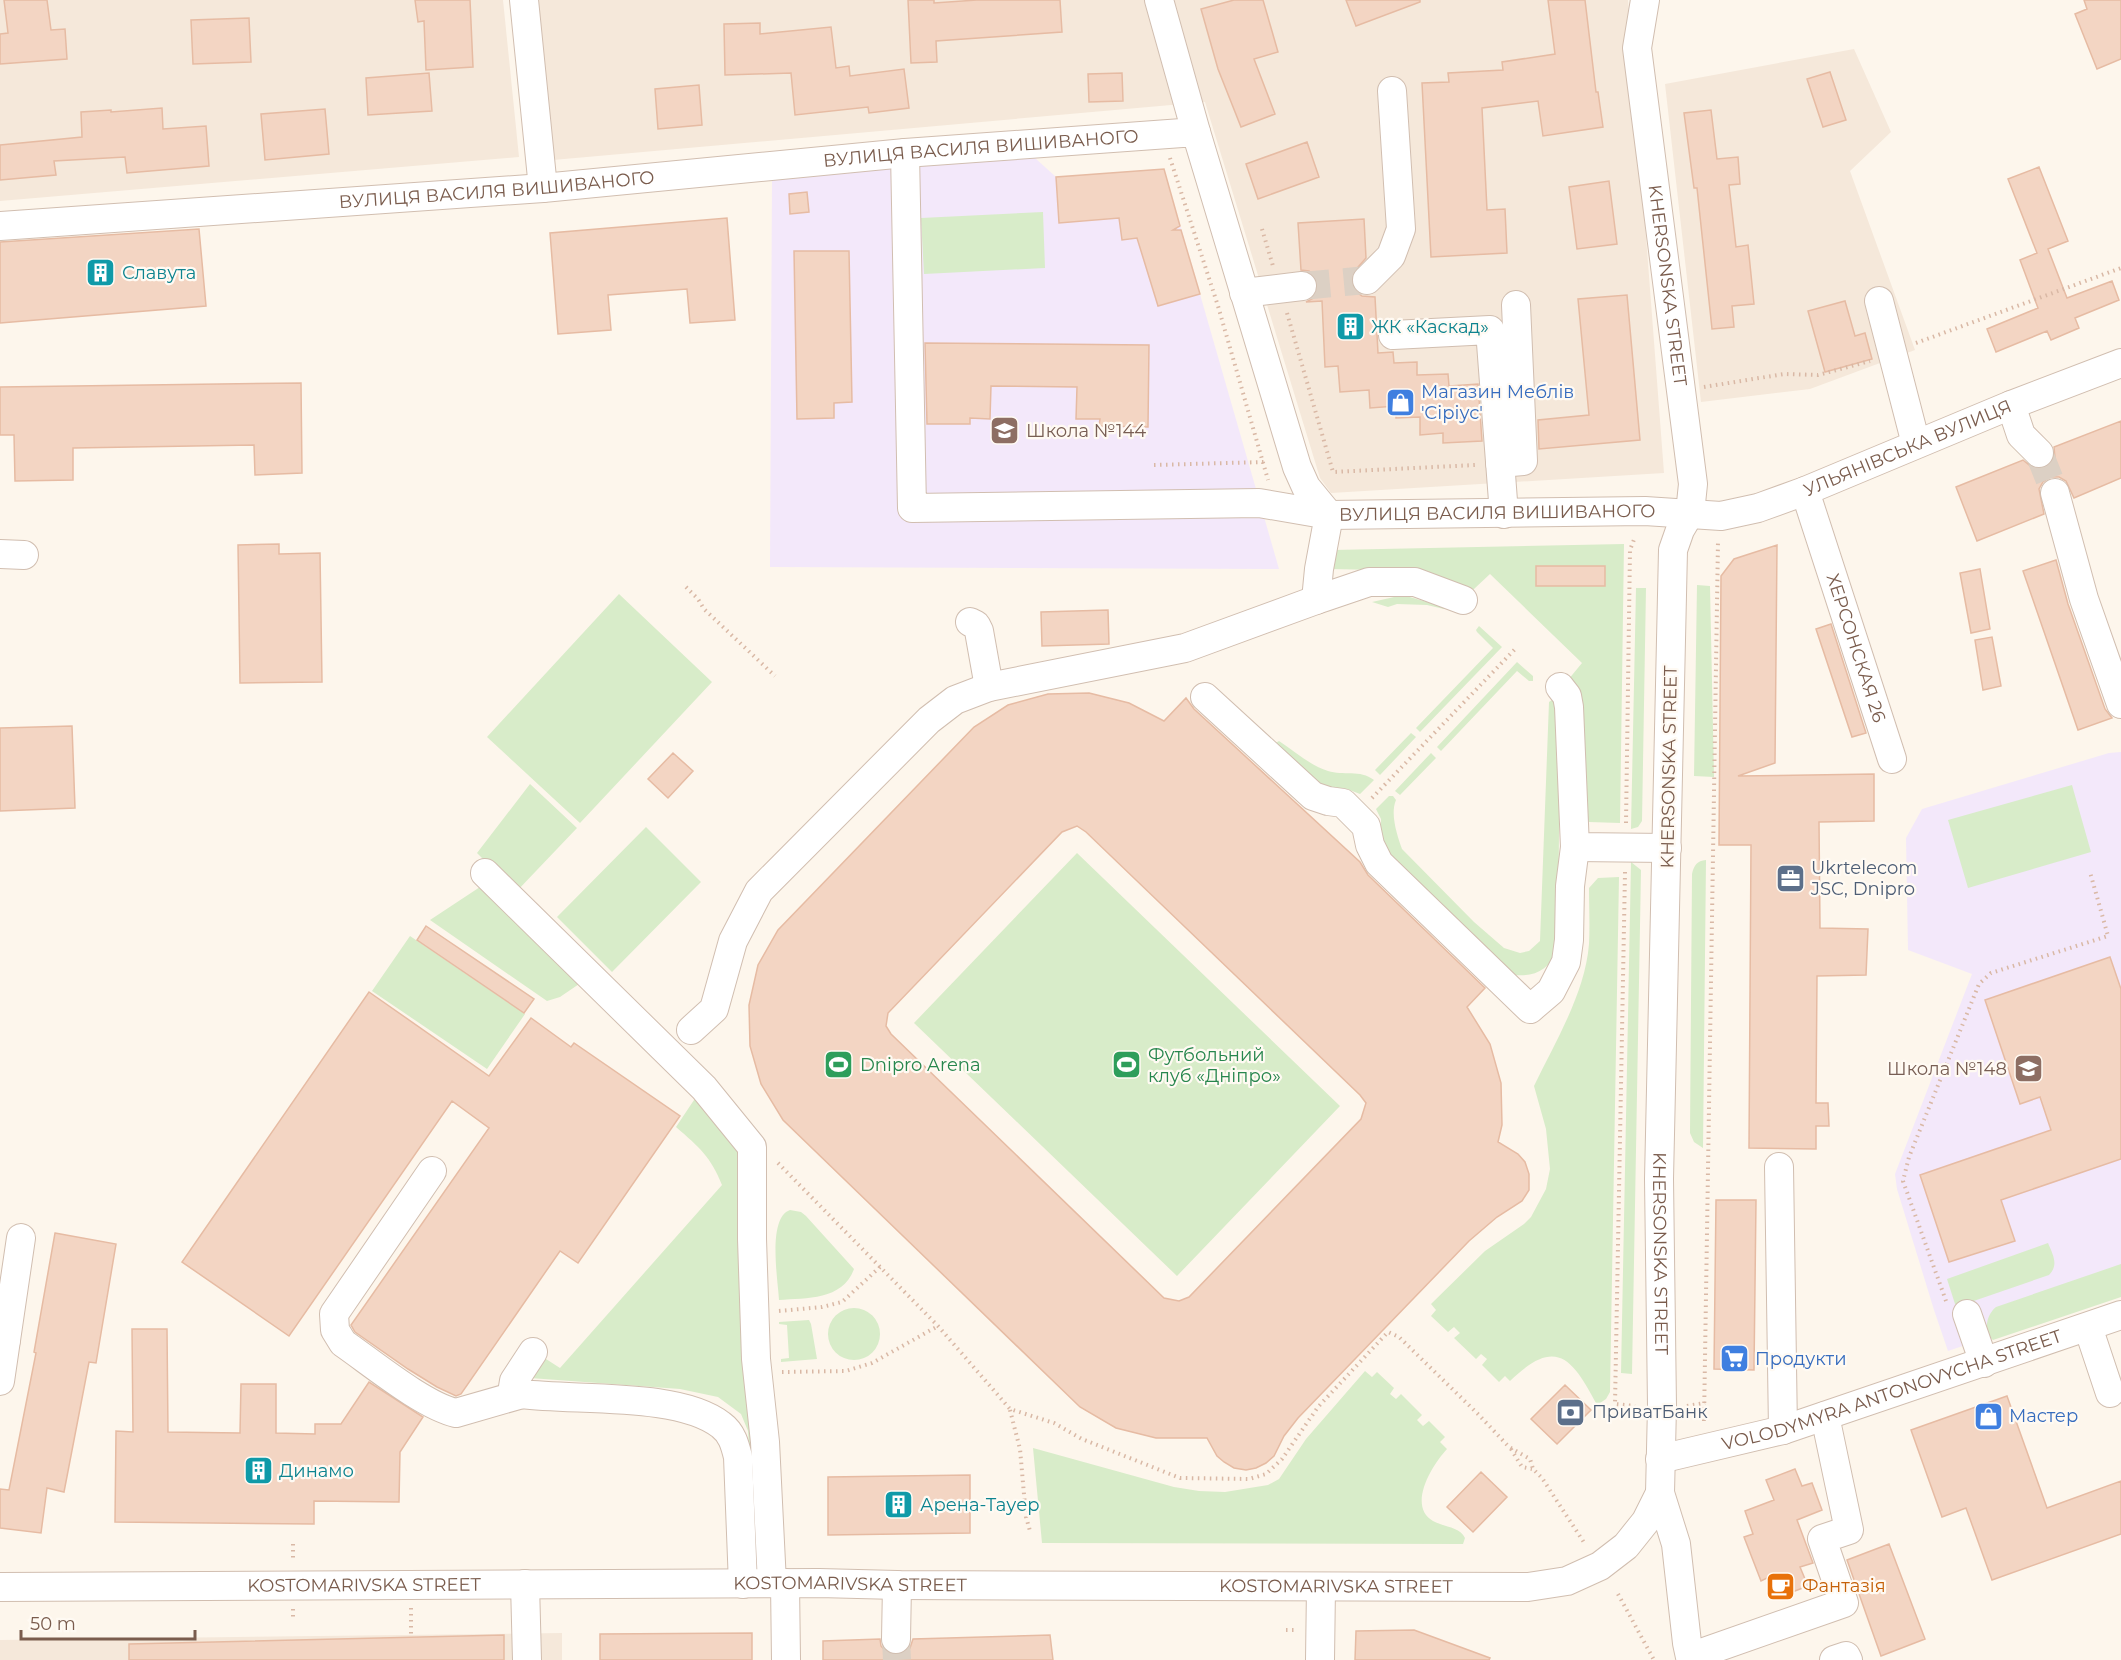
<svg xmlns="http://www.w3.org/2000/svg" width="2121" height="1660" viewBox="0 0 2121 1660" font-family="Montserrat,sans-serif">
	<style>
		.residential { fill: #f5e8da }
		.education { fill: #f3e8fa }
		.green { fill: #d8ecc9 }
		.building { fill: #f3d5c3; stroke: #e6bba3; stroke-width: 1.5; fill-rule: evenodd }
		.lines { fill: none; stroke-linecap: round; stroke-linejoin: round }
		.minor-tunnel { stroke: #dcd0c4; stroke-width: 28; stroke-dasharray: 28 14; stroke-linecap: butt }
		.minor-casing { stroke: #d1beb0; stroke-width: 30 }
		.path { stroke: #d9b8a5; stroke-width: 4; stroke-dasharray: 1.5 4.5; stroke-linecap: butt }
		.minor { stroke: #fff; stroke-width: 28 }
		.labels { text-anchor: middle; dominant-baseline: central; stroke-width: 4.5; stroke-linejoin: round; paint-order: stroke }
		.street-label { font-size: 18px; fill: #7a5c4d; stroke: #fffaf3 }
		.culture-label { font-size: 18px; fill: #0d838f; stroke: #fffaf3; text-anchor: start }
		.shop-label { font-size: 18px; fill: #366cbe; stroke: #fffaf3; text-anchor: start }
		.education-label { font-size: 18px; fill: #785e54; stroke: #fffaf3; text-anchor: start }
		.service-label { font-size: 18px; fill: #4e5e75; stroke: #fffaf3; text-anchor: start }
		.leisure-label { font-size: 18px; fill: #27864d; stroke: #fffaf3; text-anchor: start }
		.food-label { font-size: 18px; fill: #c56008; stroke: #fffaf3; text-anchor: start }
	</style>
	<rect width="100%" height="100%" fill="#fdf6ec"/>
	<path class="residential" d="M0,0H503L519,157L0,201Z
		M538,0H1628L1664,473L1331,493L1320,478L1205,102L553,160Z
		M1854,49L1891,132L1850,171L1915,350L1810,389L1701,402L1665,84Z
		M562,1633V1660H0V1640Z"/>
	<path class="education" d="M1035,158L1056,177L1164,169L1279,569L770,567L772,177Z
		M2121,752V1292L1948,1351L1934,1310L1897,1189L1895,1174L1972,974L1908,950L1906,838L1922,809L2109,753Z"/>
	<path class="green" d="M1043,212L1045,268L924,274L921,218Z
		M1624,544L1620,823L1589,822L1583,812L1568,680L1582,663L1490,574L1474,589H1468L1427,571L1330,569L1333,550Z
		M1697,585L1710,586L1714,777L1694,776Z
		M1636,588H1646L1642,821L1638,827L1631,829Z
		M619,594L712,682L580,823L487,737Z
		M1403,595L1444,607V609L1427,605L1397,604L1388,607L1372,602Z
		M1479,626L1502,647L1420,732L1416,728L1493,648L1477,632L1476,630Z
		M1517,662L1533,676V681H1529L1517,671L1441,751L1437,747Z
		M1552,700L1557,703L1560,712L1558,950C1549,969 1536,977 1515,975L1387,851L1381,833V819L1376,809L1389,796H1393L1396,800C1390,814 1397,835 1402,849L1474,922L1504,948L1520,953L1529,951L1540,941L1549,702Z
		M1411,733L1416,737L1380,775L1375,770Z
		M1279,741C1294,751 1311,766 1328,771C1343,776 1360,769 1374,780L1360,794L1347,789L1321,786L1272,745Z
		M1431,753L1436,758L1400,795L1395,791Z
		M530,784L577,828L516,892L477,853Z
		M2072,785L2091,852L1968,888L1948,820Z
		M646,827L701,882L612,972L557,917Z
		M1077,853L1340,1106L1177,1276L914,1023Z
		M1706,860L1703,1148L1694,1142L1690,1133L1692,874C1694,865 1697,861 1706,860Z
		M1631,862L1641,870L1632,1374L1621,1373Z
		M1619,877L1610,1392L1606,1399L1597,1405C1573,1360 1557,1335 1510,1381L1505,1376L1499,1382L1482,1365L1487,1359L1481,1354L1476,1359L1454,1338L1460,1333L1454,1327L1448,1332L1431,1316L1436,1310L1431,1304L1485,1251L1524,1224L1531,1217L1546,1189L1550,1169L1546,1129L1534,1086C1555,1042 1585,994 1589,944C1590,925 1589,906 1589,888L1598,878Z
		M483,885L582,982L560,997L547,1001L430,920Z
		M410,936L525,1014L487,1069L372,991Z
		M698,1094L746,1154L759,1550L755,1553L748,1431L741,1414L718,1397L680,1389L530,1378L539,1362L546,1359L560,1368L722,1185C711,1157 699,1147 676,1127Z
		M790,1210L801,1212L806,1216L854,1269C843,1300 807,1298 779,1300C778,1280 767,1218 790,1210Z
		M2048,1243C2053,1255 2059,1265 2049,1275L1962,1305L1955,1304L1947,1279Z
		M2121,1264V1297L1993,1340C1983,1332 1986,1315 1996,1307Z
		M828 1334a26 26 0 1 1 52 0a26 26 0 1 1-52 0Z
		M809,1320L811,1324L817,1359L781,1362V1359L789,1358L787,1325L779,1324V1322Z
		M1365,1371L1372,1377L1377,1372L1394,1388L1390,1394L1396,1399L1401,1394L1422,1415L1417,1420L1423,1426L1429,1421L1445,1437L1440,1442L1447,1449C1432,1465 1407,1506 1433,1521C1444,1527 1460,1527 1465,1538L1463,1544L1042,1543L1033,1448L1174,1487L1199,1491L1225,1492L1268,1485L1279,1479L1306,1439Z"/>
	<path class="building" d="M4,0H47L51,30L65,29L67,59L0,64V34L8,33Z
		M415,0H470L473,67L426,70L424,21L418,22Z
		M908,0H934V3L977,0H1060L1062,32L936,41L937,62L911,63Z
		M1234,0H1263L1278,52L1254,59L1275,114L1241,127L1218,69L1201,9Z
		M1346,0H1420V2L1356,26Z
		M1548,0H1585L1596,92H1598L1603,127L1543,136L1538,101L1482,108L1487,210L1505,209L1507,253L1431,257L1422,83L1449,82L1448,73L1503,70L1502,62L1555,54Z
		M2084,0H2121V59L2097,69L2075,14L2087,9Z
		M249,18L251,62L193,64L191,20Z
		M760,23V34L831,27L836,68L849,66L850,76L904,69L909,108L869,113L868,107L795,115L791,73L725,75L724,24Z
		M1830,72L1846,120L1823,127L1807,79Z
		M429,73L432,111L368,115L366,78Z
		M1122,73L1123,101L1089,102L1088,74Z
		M699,85L702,125L658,129L655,89Z
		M162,108L163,129L206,126L209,166L127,173L125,157L54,161L56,175L0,180V145L82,137L81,112L111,110V112Z
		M325,109L329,154L265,160L261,114Z
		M1711,110L1717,159L1738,157L1740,184L1729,185L1736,247L1748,245L1754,304L1732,306L1734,327L1712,329L1697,188H1694L1684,113Z
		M1307,142L1319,177L1258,199L1246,164Z
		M2039,167L2068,241L2048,249L2067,298L2112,281L2119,300L2075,318L2079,328L2051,340L2047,331L1996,352L1987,329L2038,308L2020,260L2037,253L2008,179Z
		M1164,169L1180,226L1173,230H1181L1200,294L1158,306L1137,238L1122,240L1119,218L1059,223L1056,177Z
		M1609,181L1617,244L1577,249L1569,187Z
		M807,192L809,212L790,214L789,194Z
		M727,218L735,320L690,323L687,289L608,295L611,330L558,334L550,233Z
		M1364,219L1366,258L1351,275V284L1355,291L1362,296L1375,297L1378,353L1393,352L1394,363L1417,362V375L1448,374L1449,386L1478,384L1482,441L1443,443V433L1420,435V417L1396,418V406L1370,408L1369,390L1340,392L1338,366L1325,367L1322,301L1306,302L1312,299L1317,293L1318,285L1315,276L1309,271L1301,270L1298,223Z
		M199,229L206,306L0,323V242Z
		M794,251H849L852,402L834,403V418L797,419Z
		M1627,295L1640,440L1539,449L1538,420L1589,415L1578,299Z
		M1845,301L1855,336L1865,333L1872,359L1825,372L1808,311Z
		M925,343L1149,345L1148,427L1099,426L1100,419H1076L1077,387L991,386L990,419L970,418V424H927Z
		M301,383L302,473L255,475L254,445L73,448V480L15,481L14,435H0V387Z
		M2121,421V478L2074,498L2066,481L2059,477H2050L2043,482L2039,489L2044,514L1977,541L1956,487L2023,460L2034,469H2044L2051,464L2055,458L2054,447Z
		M279,544V554L320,553L322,682L240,683L238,545Z
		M1777,545L1775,763L1738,776L1874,774V821L1819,822L1820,928L1868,929L1866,975L1817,976L1816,1103H1828L1829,1126H1816V1149L1749,1148L1751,845H1719L1721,576L1734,559Z
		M2056,560L2068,604L2105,709L2112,718L2078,730L2023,571Z
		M1536,566H1605V586H1536Z
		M1980,569L1990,629L1971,633L1960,573Z
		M1108,610L1109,644L1042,646L1041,612Z
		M1831,624L1866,733L1852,737L1816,629Z
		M1992,637L2001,686L1983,690L1975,640Z
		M1089,693L1129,703L1164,721L1186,698L1194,709L1360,862L1368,875L1485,988L1467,1007L1490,1044L1501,1083L1502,1125L1498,1142L1518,1154L1525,1162L1529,1174V1190L1522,1201L1497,1217L1469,1241L1298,1418L1284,1436L1274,1456L1266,1463L1256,1468L1246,1470L1234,1468L1224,1462L1217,1456L1207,1438H1156L1116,1428L1080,1407L783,1120L761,1084L750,1046L749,1005L758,965L778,930L974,727L1008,705L1048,694ZM1077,826L1086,832L1360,1095L1366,1103L1361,1119L1189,1297L1179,1301L1164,1298L891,1034L886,1026L888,1013L1062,832Z
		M72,726L75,808L0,811V728Z
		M673,753L693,771L668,798L648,779Z
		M426,926L534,999L524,1013L417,940Z
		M2110,957L2121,989V1159L2001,1200L2015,1241L1949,1262L1920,1175L2051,1130L2040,1097L2020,1104L1985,1000Z
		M369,992L489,1076L531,1018L571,1047L574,1043L680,1116L578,1263L560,1251L461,1394L456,1396L437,1387L408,1369L355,1332L351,1325L489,1128L452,1101L289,1336L182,1262Z
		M1716,1200H1756L1754,1370L1714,1369Z
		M55,1233L116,1244L96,1363L89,1362L64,1492L47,1488L41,1533L0,1528V1489L9,1490L36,1353L34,1352Z
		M132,1329H167L168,1432L240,1433L241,1384H276V1433L315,1434V1424H341L369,1382L423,1417L400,1452L399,1502L314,1501V1524L115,1522L116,1431L133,1432Z
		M1565,1385L1591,1410L1557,1444L1531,1419Z
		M2007,1396L2047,1508L2121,1481V1534L1992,1580L1966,1508L1942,1517L1911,1430Z
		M1795,1469L1802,1486L1812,1483L1822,1510L1797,1520L1813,1563L1800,1567L1808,1586L1779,1597L1771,1576L1761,1581L1744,1537L1753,1534L1745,1511L1774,1500L1766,1480Z
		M1481,1472L1507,1497L1473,1532L1447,1507Z
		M970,1475V1533L828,1535V1477Z
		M1889,1544L1925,1639L1881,1656L1847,1560Z
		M1414,1630L1490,1658L1489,1660H1355L1356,1631Z
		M752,1633V1660H600V1634Z
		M504,1635V1660H129V1644Z
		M1050,1635L1053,1660H823V1641L880,1639L881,1646L887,1653L896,1655L903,1654L910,1648L913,1639Z"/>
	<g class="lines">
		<path class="minor-tunnel" d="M1302,286L1367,280
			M2039,453L2055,493
			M896,1639L897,1660"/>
		<defs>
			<g id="minor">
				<path d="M524,0L543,188"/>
				<path d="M1159,0L1196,132"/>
				<path id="s1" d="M1645,0L1637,48L1693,484L1690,513L1680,530L1673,550L1659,1179L1662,1406L1660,1493L1676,1544L1687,1643L1690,1657L1844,1603L1822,1539L1849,1530L1825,1416"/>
				<path d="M905,153L912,508L1259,503L1329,515L1319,569L1316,600L1369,582H1415L1463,600"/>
				<path id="s2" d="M0,226L543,188L905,153L1196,132L1297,467L1306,487L1329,515L1645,511L1721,516L1758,508L1805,491L2011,405L2121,363"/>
				<path d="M1367,280L1391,256L1401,229L1392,91"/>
				<path d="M1244,293L1302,286"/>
				<path d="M1879,301L1916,444"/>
				<path d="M1393,335L1490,330L1504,514"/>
				<path d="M2011,405L2021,435L2039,453"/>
				<path d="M1500,463L1523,461L1516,305"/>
				<path id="s3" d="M1805,491L1892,759"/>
				<path d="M2055,493L2084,599L2121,704"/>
				<path d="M0,554L24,555"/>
				<path d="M970,622L976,625L979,631L989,687"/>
				<path d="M1560,687L1567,696L1569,707L1575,847L1667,848"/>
				<path d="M1205,697L1313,796L1328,801L1343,803L1366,826L1370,845L1379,863L1530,1009L1551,991L1566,962L1569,940L1570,886L1575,847"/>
				<path d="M485,873L704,1088L752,1147V1239L756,1359L765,1442L772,1583"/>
				<path d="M691,1030L714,1009L733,941L759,891L929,720L955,700L989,687L1185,648L1316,600"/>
				<path d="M1779,1167L1783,1430"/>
				<path d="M432,1171L334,1314L335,1330L343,1343C372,1363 424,1406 456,1413L522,1394"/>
				<path d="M1967,1314L1984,1363"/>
				<path d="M2088,1327L2110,1393"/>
				<path d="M0,1340H6L0,1381"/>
				<path d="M6,1340L21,1238"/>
				<path d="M533,1352L514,1381L513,1387L522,1394C576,1401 679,1392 721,1425C732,1433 735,1445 738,1457L743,1584"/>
				<path id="s4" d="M1660,1459L1783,1430L2121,1315"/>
				<path d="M785,1583L786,1660"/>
				<path d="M525,1584L527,1660"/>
				<path id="s5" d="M0,1587L819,1583L897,1585L1528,1587L1567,1581L1600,1566L1626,1546L1646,1521L1660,1493"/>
				<path d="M896,1639L897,1585"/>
				<path d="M1320,1660L1321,1587"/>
				<path d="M1834,1660L1846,1656L1848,1660"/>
			</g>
		</defs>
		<use href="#minor" class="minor-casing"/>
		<path class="path" d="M1170,158L1218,306L1268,480
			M1262,229L1273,266
			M1287,313L1333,472L1475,465
			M1916,343L2121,268
			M1704,387L1784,374L1818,375L1870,361
			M1154,465L1264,462
			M686,587L698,599L704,609L775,676
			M1372,798L1517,647
			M1626,823L1630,550L1635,537
			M1625,872L1615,1404L1635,1406
			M778,1163L938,1326L1010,1409L1054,1423L1082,1439L1180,1478L1249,1479L1266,1474L1282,1459L1318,1407L1388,1332L1399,1337L1479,1415L1509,1447L1530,1459L1533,1469L1542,1478L1585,1544
			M1946,1301L1903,1181L1909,1157L1979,984L1991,973L2108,936L2090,872
			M779,1311L822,1307L842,1302L880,1267
			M782,1372L846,1371L872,1363L938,1326
			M1687,1406L1705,1403
			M1010,1410L1020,1449L1026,1517L1030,1531
			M1704,1421L1718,541
			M1511,1449L1522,1467L1532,1469
			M293,1544V1562
			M1618,1594L1654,1660
			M411,1608V1637
			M293,1609V1620
			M1286,1630H1297"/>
		<use href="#minor" class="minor"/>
	</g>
	<defs>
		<symbol id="building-square" viewBox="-11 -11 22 22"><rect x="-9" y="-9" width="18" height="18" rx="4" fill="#0f9aa8" stroke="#fffaf3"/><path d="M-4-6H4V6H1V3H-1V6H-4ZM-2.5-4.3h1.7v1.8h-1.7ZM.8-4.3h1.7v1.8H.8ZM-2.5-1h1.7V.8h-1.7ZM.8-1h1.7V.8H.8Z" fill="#fff"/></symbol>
		<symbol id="shop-square" viewBox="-11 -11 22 22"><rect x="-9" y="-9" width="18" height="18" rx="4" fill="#3f7fe0" stroke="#fffaf3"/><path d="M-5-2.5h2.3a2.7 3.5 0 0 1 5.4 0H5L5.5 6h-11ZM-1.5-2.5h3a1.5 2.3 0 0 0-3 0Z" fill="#fff"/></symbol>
		<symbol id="school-square" viewBox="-11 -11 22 22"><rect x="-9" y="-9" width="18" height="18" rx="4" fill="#8d6e63" stroke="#fffaf3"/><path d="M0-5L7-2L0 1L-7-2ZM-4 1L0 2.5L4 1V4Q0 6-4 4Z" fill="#fff"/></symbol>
		<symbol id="office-square" viewBox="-11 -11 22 22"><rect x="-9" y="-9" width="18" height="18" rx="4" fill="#5c6f8a" stroke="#fffaf3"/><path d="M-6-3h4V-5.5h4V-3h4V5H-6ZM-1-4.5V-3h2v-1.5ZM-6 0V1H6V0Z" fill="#fff"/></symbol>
		<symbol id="stadium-square" viewBox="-11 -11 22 22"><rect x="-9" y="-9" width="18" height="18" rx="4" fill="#2e9e5b" stroke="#fffaf3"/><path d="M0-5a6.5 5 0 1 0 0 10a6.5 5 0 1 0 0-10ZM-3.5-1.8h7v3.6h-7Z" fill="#fff"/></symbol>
		<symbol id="supermarket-square" viewBox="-11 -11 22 22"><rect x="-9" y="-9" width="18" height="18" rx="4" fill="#3f7fe0" stroke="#fffaf3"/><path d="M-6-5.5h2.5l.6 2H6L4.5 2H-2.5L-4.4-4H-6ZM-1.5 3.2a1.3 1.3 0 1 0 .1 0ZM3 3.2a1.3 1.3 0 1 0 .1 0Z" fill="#fff"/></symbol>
		<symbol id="bank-square" viewBox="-11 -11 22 22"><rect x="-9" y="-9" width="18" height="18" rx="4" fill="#5c6f8a" stroke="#fffaf3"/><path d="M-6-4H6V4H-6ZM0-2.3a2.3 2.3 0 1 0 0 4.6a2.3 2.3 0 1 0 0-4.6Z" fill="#fff"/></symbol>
		<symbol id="cafe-square" viewBox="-11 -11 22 22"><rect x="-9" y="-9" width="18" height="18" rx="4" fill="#e8710a" stroke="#fffaf3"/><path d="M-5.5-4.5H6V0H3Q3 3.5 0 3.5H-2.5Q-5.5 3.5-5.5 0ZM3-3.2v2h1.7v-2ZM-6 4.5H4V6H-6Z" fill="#fff"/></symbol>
	</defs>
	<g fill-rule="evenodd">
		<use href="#building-square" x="84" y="256" width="33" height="33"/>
		<use href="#building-square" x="1334" y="310" width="33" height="33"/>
		<use href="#shop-square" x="1384" y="386" width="33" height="33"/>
		<use href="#school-square" x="988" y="414" width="33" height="33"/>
		<use href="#office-square" x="1774" y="862" width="33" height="33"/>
		<use href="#stadium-square" x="822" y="1048" width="33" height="33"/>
		<use href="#stadium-square" x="1110" y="1048" width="33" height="33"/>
		<use href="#school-square" x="2012" y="1052" width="33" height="33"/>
		<use href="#supermarket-square" x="1718" y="1342" width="33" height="33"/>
		<use href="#bank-square" x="1554" y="1396" width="33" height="33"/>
		<use href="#shop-square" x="1972" y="1400" width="33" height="33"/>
		<use href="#building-square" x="242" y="1454" width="33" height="33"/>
		<use href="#building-square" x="882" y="1488" width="33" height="33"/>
		<use href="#cafe-square" x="1764" y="1570" width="33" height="33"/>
	</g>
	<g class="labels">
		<g class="street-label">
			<text stroke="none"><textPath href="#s2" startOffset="984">ВУЛИЦЯ ВАСИЛЯ ВИШИВАНОГО</textPath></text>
			<text stroke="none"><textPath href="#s2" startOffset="498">ВУЛИЦЯ ВАСИЛЯ ВИШИВАНОГО</textPath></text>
			<text stroke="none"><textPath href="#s1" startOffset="288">KHERSONSKA STREET</textPath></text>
			<text stroke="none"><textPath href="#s2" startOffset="2199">УЛЬЯНІВСЬКА ВУЛИЦЯ</textPath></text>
			<text stroke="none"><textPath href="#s2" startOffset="1776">ВУЛИЦЯ ВАСИЛЯ ВИШИВАНОГО</textPath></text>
			<text stroke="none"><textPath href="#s3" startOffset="165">ХЕРСОНСКАЯ 26</textPath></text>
			<text transform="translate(1669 767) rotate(-89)">KHERSONSKA STREET</text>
			<text stroke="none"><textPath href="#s1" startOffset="1262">KHERSONSKA STREET</textPath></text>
			<text stroke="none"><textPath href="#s4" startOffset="242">VOLODYMYRA ANTONOVYCHA STREET</textPath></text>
			<text stroke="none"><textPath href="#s5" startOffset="850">KOSTOMARIVSKA STREET</textPath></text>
			<text stroke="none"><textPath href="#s5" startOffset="364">KOSTOMARIVSKA STREET</textPath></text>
			<text stroke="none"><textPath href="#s5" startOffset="1336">KOSTOMARIVSKA STREET</textPath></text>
		</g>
		<g class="culture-label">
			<text x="122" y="273">Славута</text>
			<text x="1371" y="327">ЖК «Каскад»</text>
			<text x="279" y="1471">Динамо</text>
			<text x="920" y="1505">Арена-Тауер</text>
		</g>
		<g class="shop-label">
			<text x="1421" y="392">Магазин Меблів<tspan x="1421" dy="21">'Сіріус'</tspan></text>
			<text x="1755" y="1359">Продукти</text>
			<text x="2009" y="1416">Мастер</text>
		</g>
		<g class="education-label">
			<text x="1026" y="431">Школа №144</text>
			<text x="2007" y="1069" text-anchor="end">Школа №148</text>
		</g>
		<g class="service-label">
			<text x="1811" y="868">Ukrtelecom<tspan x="1811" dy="21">JSC, Dnipro</tspan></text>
			<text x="1592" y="1412">ПриватБанк</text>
		</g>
		<g class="leisure-label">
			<text x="1148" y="1055">Футбольний<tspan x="1148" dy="21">клуб «Дніпро»</tspan></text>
			<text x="860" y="1065">Dnipro Arena</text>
		</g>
		<g class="food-label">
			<text x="1802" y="1586">Фантазія</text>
		</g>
	</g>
	<path d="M21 1630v9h174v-9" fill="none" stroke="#7a5c4d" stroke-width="3"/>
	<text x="30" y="1630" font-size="18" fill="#7a5c4d" stroke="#fffaf3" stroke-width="4.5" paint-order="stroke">50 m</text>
</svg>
